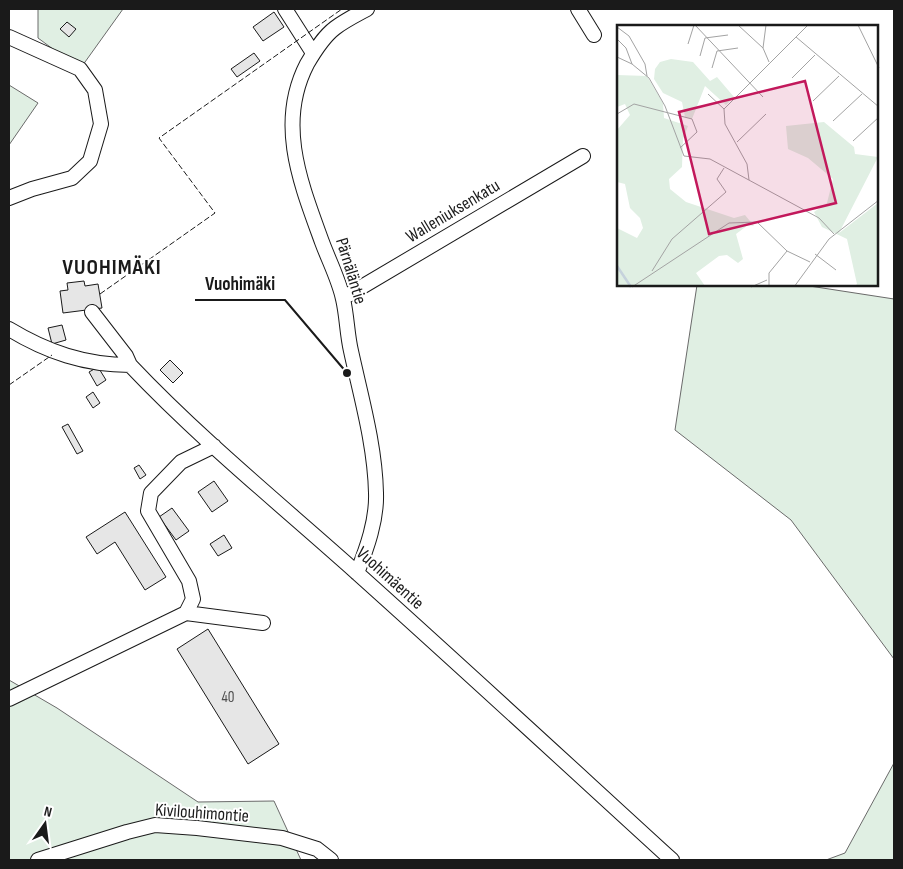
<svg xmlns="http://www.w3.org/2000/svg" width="903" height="869" viewBox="0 0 903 869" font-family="'Sofia Sans Condensed',sans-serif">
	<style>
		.green { fill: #e0efe3; stroke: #6a6a6a }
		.building { fill: #e6e6e6; stroke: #1a1a1a }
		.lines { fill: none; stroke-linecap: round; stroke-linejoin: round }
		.minor-casing { stroke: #1a1a1a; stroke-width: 16 }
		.minor { stroke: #fff; stroke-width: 14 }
		.fence { stroke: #1a1a1a; stroke-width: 1; stroke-dasharray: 6 2.5; stroke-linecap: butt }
		.labels { text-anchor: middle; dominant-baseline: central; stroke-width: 4; stroke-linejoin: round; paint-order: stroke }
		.number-label { font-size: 15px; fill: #4d4d4d }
		.street-label { font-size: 18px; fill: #1a1a1a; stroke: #fff }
		.district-label { font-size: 22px; font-weight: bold; letter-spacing: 1px; fill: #1a1a1a; stroke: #fff }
		.inset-river { fill: none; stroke: #c6d2dc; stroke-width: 2.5 }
		.inset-road { fill: none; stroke: #a3a3a3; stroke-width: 1 }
		.view { fill: #c2185b; fill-opacity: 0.15; stroke: #c2185b; stroke-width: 2.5 }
		.inset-edge { fill: none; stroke: #1a1a1a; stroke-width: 2.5 }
		.leader { fill: none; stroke: #1a1a1a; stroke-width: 2 }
		.callout-dot { fill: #1a1a1a; stroke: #fff; stroke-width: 2 }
		.callout-label { font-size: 19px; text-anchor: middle; font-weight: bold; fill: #1a1a1a; stroke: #fff; stroke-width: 4; stroke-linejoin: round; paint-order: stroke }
	</style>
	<rect width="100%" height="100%" fill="#fff"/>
	<path class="green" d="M38,9H123L80,69L38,38Z
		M9,85L38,103L9,145Z
		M697,285H803L894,299V659L791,520L675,430Z
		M9,680L57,708L198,802L274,801L301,860H9Z
		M894,763V860H826L845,853Z"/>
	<path class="building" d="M274,12L284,27L263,41L253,27Z
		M67,22L76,29L69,37L60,29Z
		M254,53L260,61L237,77L231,69Z
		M84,281L85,286L98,284L102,308L63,313L60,291L68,290L67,283Z
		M62,325L66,340L52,344L48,328Z
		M170,360L183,373L173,383L160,370Z
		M98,367L106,380L97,386L89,372Z
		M93,392L100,403L93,408L86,397Z
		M68,424L83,451L77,454L62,427Z
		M139,465L146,475L140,479L134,468Z
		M214,481L228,501L212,512L198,492Z
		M172,508L189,531L176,540L159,517Z
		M125,512L166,577L145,590L115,542L97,554L86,537Z
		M224,535L232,548L218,556L210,544Z
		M208,629L279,744L248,764L177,649Z"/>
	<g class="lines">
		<defs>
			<path id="minor" d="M285,9L313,53
				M578,9L594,35
				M9,37L80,69L95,90L101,124L90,161L72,178L32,189L9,198
				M343,298L583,156
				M92,312L126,356L130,365
				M9,329C47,352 85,365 130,365C200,439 280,504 356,572C462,667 567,764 672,860
				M357,573C367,548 377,520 376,493C375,445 361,397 351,351C347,334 347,316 343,299C339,280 329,261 322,242C301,184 276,124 307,64C314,52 323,37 335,28C344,21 356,15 367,9
				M186,613L263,623
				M9,699L186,613L193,599L189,581L148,511L151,493L181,462L214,446
				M38,860L127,832L155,825L197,828L282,838L317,849L331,860"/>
		</defs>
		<use href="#minor" class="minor-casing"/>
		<use href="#minor" class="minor"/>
		<path class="fence" d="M100,294L215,213L159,138L342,9
			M9,385L52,355"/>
	</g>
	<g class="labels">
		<g class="number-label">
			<text x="228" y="697">40</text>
		</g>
		<g class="street-label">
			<text transform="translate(453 211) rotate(-31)">Walleniuksenkatu</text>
			<text transform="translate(351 271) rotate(73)">Pärnäläntie</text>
			<text transform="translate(390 578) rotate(42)">Vuohimäentie</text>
			<text transform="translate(202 813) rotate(4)">Kivilouhimontie</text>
		</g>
		<g class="district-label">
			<text x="112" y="267">VUOHIMÄKI</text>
		</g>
	</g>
	<g transform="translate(617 25)">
		<rect width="261" height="261" fill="#fff"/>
		<path d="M54,34L76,37L93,56L100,52L117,72L109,80L88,61L75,94L68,92L65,77L46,68L37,54L38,44L43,37ZM0,50L30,51L46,78L47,93L71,101L66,114L65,142L52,154L53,164L69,177L117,193L128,190L137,201L131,200L119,209L126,234L121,238L110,230L102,231L79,248L88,261H0V203L20,213L26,203L23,193L13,183L8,159L0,157V105L13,90L8,79L0,82ZM207,97L237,122L238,129L261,132L222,208L261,178V261H238L240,259L230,214L205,202L197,187L210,178L216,154L191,133L171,124L169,101Z" fill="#e0efe3"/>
		<path class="inset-river" d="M0,241L14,262"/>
		<path class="inset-road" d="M78,0L146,72M121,0L146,23L152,37M241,0L262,43M0,2L12,11L28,39L30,51M179,12L262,82M0,14L9,23L15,39M71,19L77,0M146,23L149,0M83,31L88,13L111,10M0,32L15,39L32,53L48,81L67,131L93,134L202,193L217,209M95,43L100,26L121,23M175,53L198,30M91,69L107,84M196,76L222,51M0,89L17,79L75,94L80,107L63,123M216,96L245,69M236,116L262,92M120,117L149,89M132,155L130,139L108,99L107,84L191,0M198,229L219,245M35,246L55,214L109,167L100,154L107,143M15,262L112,198L140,197L170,226M134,262L150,255M152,262V248L170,226L193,237M177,262L212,214L262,175"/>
		<path class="view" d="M188,56L219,178L92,209L62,87Z"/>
		<rect width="261" height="261" class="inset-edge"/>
	</g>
	<path class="leader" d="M347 373L285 300H195"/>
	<circle class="callout-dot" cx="347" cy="373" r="5"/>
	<g class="callout-label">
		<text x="240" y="290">Vuohimäki</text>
	</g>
	<rect width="903" height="869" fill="none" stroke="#1a1a1a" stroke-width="20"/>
	<g transform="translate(45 824) rotate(14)" stroke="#ffffff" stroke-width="4" paint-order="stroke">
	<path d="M0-4L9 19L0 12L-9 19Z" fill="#1a1a1a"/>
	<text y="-8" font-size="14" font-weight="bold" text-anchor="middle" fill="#1a1a1a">N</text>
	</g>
</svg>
